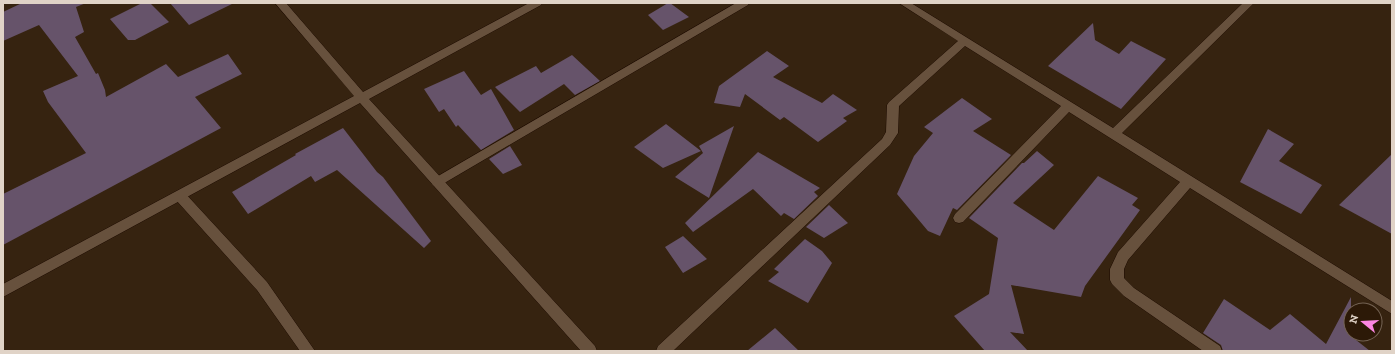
<svg xmlns="http://www.w3.org/2000/svg" width="1395" height="354" viewBox="0 0 1395 354" font-family="'Zilla Slab',serif">
	<style>
		.building { fill: #66536a }
		.lines { fill: none; stroke-linecap: round; stroke-linejoin: round }
		.street-casing { stroke: #1d0b00; stroke-width: 1 }
		.secondary-casing { stroke: #1d0b00; stroke-width: 1 }
		.street { fill: #67513d; fill-rule: evenodd }
		.secondary { fill: #67513d; fill-rule: evenodd }
	</style>
	<rect width="100%" height="100%" fill="#362310"/>
	<path class="building" d="M22,3H86L76,7L84,32L75,37L96,74L98,73L105,90L106,97L166,64L178,77L228,54L242,74L195,97L221,128L3,245V194L86,153L48,102L43,91L78,76L39,25L3,41V12Z
		M142,3H150L169,22L135,40H128L110,19Z
		M170,3H234L189,25Z
		M668,3H670L689,17L663,30L648,15Z
		M1093,23L1095,40L1119,54L1131,41L1166,59L1121,109L1048,66Z
		M767,51L789,66L773,77L822,103L833,94L857,110L843,118L847,121L818,142L784,117L780,120L745,94L740,107L714,103L719,86Z
		M572,55L600,81L575,95L564,84L520,112L495,87L536,66L541,73Z
		M464,71L481,95L491,89L514,130L481,150L458,125L456,127L444,109L439,112L424,89Z
		M962,98L992,119L973,131L1011,155L957,210L953,208L940,236L928,231L897,194L914,156L933,133L924,127Z
		M666,124L701,151L663,168L634,147Z
		M734,126L709,198L675,177L703,153L699,146Z
		M343,128L377,172L383,177L431,241L424,248L337,170L315,182L311,176L248,214L232,192L296,155L295,154Z
		M1268,129L1294,144L1279,161L1322,185L1301,214L1240,182Z
		M510,146L522,165L503,174L489,159Z
		M1037,151L1054,165L1013,203L1054,230L1098,176L1138,198L1132,205L1140,210L1085,286L1081,297L1011,285L1024,334L1010,332L1028,351H985L954,316L989,294L998,238L969,218L1022,163H1024Z
		M758,152L820,188L814,192L818,196L794,219L784,213L781,216L753,189L693,232L685,223Z
		M1392,154V234L1339,205Z
		M829,205L848,223L824,238L806,227Z
		M683,236L707,259L683,273L665,247Z
		M805,239L822,251L832,263L808,303L768,281L779,272L774,269Z
		M1351,297V336L1370,351H1223L1221,345L1203,333L1224,299L1270,330L1290,314L1326,344Z
		M775,328L799,351H747Z"/>
	<g class="lines">
		<defs>
			<path id="street" d="M736,3H749L748,5L441,185L437,187L433,185L431,182L433,179Z
				M899,3H911L1113,128L1243,3H1254L1122,133L1392,301V314L1190,188L1128,260L1124,269V278L1134,288L1220,346L1222,351H1203L1124,296L1112,284L1110,280V269L1118,252L1180,182L1069,112L963,222L959,223L955,222L953,218L955,214L1061,106L965,46L899,106L898,133L890,145L673,351H656L658,346L882,139L886,132L887,105L889,102L958,41Z
				M180,191L184,192L267,282L315,351H300L257,290L176,200L174,196L176,192Z"/>
			<path id="secondary" d="M275,3H286L363,92L529,3H542L541,5L369,99L595,346L597,351H581L360,103L3,297V284L354,96Z"/>
		</defs>
		<use href="#street" class="street-casing"/>
		<use href="#secondary" class="secondary-casing"/>
		<use href="#street" class="street"/>
		<use href="#secondary" class="secondary"/>
	</g>
	<rect width="1395" height="354" fill="none" stroke="#e0d3c7" stroke-width="8"/>
	<g transform="translate(1363 322) rotate(288)"><circle r="19" fill="#2c1907" stroke="#746354"/>
	<path d="M0-3L7 15L0 10L-7 15Z" fill="#fc86e3"/>
	<text y="-6" font-size="11" font-weight="bold" text-anchor="middle" fill="#e0d3c7">N</text>
	</g>
</svg>
